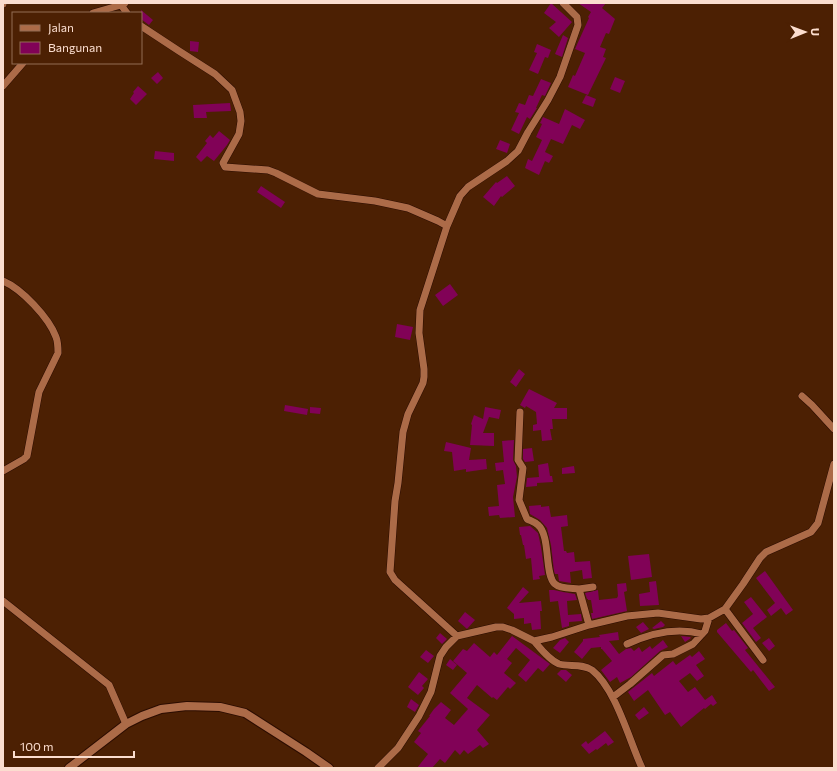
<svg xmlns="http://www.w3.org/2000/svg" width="837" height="771" viewBox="0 0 837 771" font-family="Commissioner,sans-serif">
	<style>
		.building { fill: #810257 }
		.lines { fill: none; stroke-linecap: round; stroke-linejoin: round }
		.minor-casing { stroke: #2b0c00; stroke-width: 8 }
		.tertiary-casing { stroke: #2b0c00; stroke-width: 10 }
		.minor { stroke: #ac6b48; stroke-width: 7 }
		.tertiary { stroke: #ac6b48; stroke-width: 8 }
	</style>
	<rect width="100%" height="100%" fill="#4c2003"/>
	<path class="building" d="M551,3L572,22L559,37L549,28L556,22L544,13Z
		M578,3H606L602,8L615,19L609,34L606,33L600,47L606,49L603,57L606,58L588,95L568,87L573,75L575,76L585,53L575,49L589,18L588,17L591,12Z
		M141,10L153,20L149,25L141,19Z
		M563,35L568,38L562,57L555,54Z
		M190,41L199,42L198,52L190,51Z
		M537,44L551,50L548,58L545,57L538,74L529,70L537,53L534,52Z
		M158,72L163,78L157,84L151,78Z
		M615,77L625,81L620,93L610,89Z
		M541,79L551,83L545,96L542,95L536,108H537L530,119L527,117L519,134L511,130L519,113L515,112L519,103L525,105L529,95L533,96Z
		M138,86L147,94L136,105L130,99L134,93L133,92Z
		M586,95L596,99L593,107L582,103Z
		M230,103L231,111L206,112L207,118H194L193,105Z
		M565,109L585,120L580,129L572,125L563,144L551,139L545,152L553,156L549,163L545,161L539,175L525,168L528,159L532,161L542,140L536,137L542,124L540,123L543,117L559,124Z
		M219,131L230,140L227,145L214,161L207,156L201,162L196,157L207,143L205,141L210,135L213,138Z
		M500,140L510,144L507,153L496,149Z
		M155,151L174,153V161L154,159Z
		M507,176L515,186L502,197L501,196L494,206L483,197L496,182L497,183Z
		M261,186L285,202L281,208L257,192Z
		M450,284L458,295L443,306L435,295Z
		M397,324L413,327L410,340L395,337Z
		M519,369L525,374L516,387L510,382Z
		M529,389L557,403L554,408H567V419H552L553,429H550L552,440L542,441L541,430L533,431V425L537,424L536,412L526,406L525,408L520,405Z
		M285,405L308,409L307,415L284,411Z
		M310,407L321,408L320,414L310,413Z
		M485,407L501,410L499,419L489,417L483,433H494V446L470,445L472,425L471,424L474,415L483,419Z
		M514,440L513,460L516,466L517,477L513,497L515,517L500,518L499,515L489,516L488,507L499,506L497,485L505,484L503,470L496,471L495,463L504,462L502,441Z
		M446,442L471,448L469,460L486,459L487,469L466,472V469L454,471L452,452L444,451Z
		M532,448L534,461L525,462L523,459V449Z
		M548,463L550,476H552L553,482L537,483V486L526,487L527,478L539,477L538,465Z
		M574,466L575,473L562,474V468Z
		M541,505V507L549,506L551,517L567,515L568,526L561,527L564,551H566L567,553L574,552L575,562L590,561L592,578L583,579L582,570L570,572L571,583L559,581L558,574H555L554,571L551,545L547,528L540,520L530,514L529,506Z
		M530,526L538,533L541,547L545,575L539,576L540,579L533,580L531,558L526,559L524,545H523L521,535H520L519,527Z
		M649,554L652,577L631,580L628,556Z
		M765,571L793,610L786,615L781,608L771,616L767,610L775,603L756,578Z
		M656,581L659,605L640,606L639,594L650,592L649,582Z
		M626,583L627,591L624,592L627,611L592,619L591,613H593L591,600H588V599H587L585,593L598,590L599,600L617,598L618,596L617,584Z
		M523,587L529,592L519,603L541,601L542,611H540L541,629L532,630L531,623L524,624V618L514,619V614L507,608Z
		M549,590H554L563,592L575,594L577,600L567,601L568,615L581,614L582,621L569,622V626L562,628L558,601L550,602Z
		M751,597L767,617L753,628L761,638L756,642L742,623L753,614L744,602Z
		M465,612L475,620L467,629L458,621Z
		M661,621L665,625L663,627L654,629L652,628Z
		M643,622L649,629L641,633L636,627Z
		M726,623L732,631L734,630L748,648L745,650L775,687L769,691L753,670L751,672L717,632V630Z
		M618,632L619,640L609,641L619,654L626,649L631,648L634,651L639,647L642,652L650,646L652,649L663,640L668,647L660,651L631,677L620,683L617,677L610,682L601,670L612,661L602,649H601V647L591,648L582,659L574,652L583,641V639L600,637L599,635Z
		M440,633L447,639L442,644L436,638Z
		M512,636L550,664L543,672L538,668L526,682L518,675L530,660L516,648L507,659L512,663L504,673L516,683L510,689L508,687L497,700L493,697L492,698L477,685L467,698L490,715L477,730L489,744L483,748L480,745L468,754L464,750L460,755L455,750L445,763L440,759L432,768H417L428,754L414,742L421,733L418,731L430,716H429L434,709L441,702L451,710L445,718L454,725L468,709L450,693L467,673L453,661L463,649L467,651L474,643L490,657L494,652L497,655Z
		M681,636L690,637L691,638L685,642Z
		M565,638L569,642L560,653L553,648L560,640Z
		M769,638L775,646L769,651L762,643Z
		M426,650L434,656L428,663L420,657Z
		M699,651L705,659L696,665L704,676L697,681L690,673L679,681L688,692L695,687L705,700L712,695L717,703L713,706L711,704L705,709L704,708L681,727L670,712L665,715L648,690L634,701L628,692L652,673L654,676L673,661L676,665L690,655L692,657Z
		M450,659L457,665L453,670L446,665Z
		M561,670H566L572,675L566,682L557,674Z
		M419,672L428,679L422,686L424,688L418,695L408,687Z
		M411,699L419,705L415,712L407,707Z
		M644,707L649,713L639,720L635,715Z
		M605,731L614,742L608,746L606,743L597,750L596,749L589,754L581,745L586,741L588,744Z"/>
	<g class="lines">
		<defs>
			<path id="minor" d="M3,4V3
				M121,5L127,13
				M93,13L121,5L125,3
				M141,26L179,51L215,74L232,90L240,112L241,121L239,134L223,163L225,167L268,170L276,173L318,194L375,201L408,208L438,221L447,226
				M3,86L23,63
				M3,281C22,289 49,318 56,337C58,342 58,348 58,353L39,392L27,456L24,459L3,471
				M802,396L812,405L834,429
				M520,412L518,460L523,468L519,500L527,519C531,521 535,522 538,525C551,536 544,575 555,584C560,589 573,588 579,589
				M3,601L109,685L126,724
				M725,609L763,660
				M589,625L579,589L593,587
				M457,636L395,580L390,572L395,501L398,483L403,432L408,414L423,383L424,377V369L419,333L420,310L447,226L460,196L468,187L507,161L518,151L528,132L548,100L560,77L578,25L577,17L563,3
				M534,641C540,648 549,660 559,664C569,667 582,663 592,670C616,689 629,740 642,768
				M627,644C651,633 677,627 702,634
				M613,697L630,684L663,655L673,654L693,644L705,631L709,618
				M378,768L398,748L419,716L431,692L440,656L446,647L457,636L496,627H503L512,630L534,641L552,637L589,625L627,616L658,613L701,619L709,618L725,609L743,584L760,558L766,552L811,532L818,523L834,464"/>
			<path id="tertiary" d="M69,768L126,724L142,716L161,709L187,706L220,707L245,713L306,752L329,768"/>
		</defs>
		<use href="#minor" class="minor-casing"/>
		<use href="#tertiary" class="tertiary-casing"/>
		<use href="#minor" class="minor"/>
		<use href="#tertiary" class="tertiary"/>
	</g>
	<rect width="837" height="771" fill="none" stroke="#fbddcf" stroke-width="8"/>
	<rect x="12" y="12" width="130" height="52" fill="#4c2003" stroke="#926c55"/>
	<rect x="20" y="25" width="20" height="6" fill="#ac6b48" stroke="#926c55"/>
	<text x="48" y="32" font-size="12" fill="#fbddcf">Jalan</text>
	<rect x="20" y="42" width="20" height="12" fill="#810257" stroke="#926c55"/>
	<text x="48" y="52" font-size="12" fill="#fbddcf">Bangunan</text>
	<g transform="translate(805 32) rotate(89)" stroke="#4c2003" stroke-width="3" paint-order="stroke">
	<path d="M0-3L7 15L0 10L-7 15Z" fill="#fbddcf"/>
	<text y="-6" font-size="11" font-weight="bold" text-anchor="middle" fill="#fbddcf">U</text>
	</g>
	<path d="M14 751v6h120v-6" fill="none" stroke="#fbddcf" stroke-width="2"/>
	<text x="20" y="751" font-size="12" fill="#fbddcf" stroke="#4c2003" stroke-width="3" paint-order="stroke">100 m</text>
</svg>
